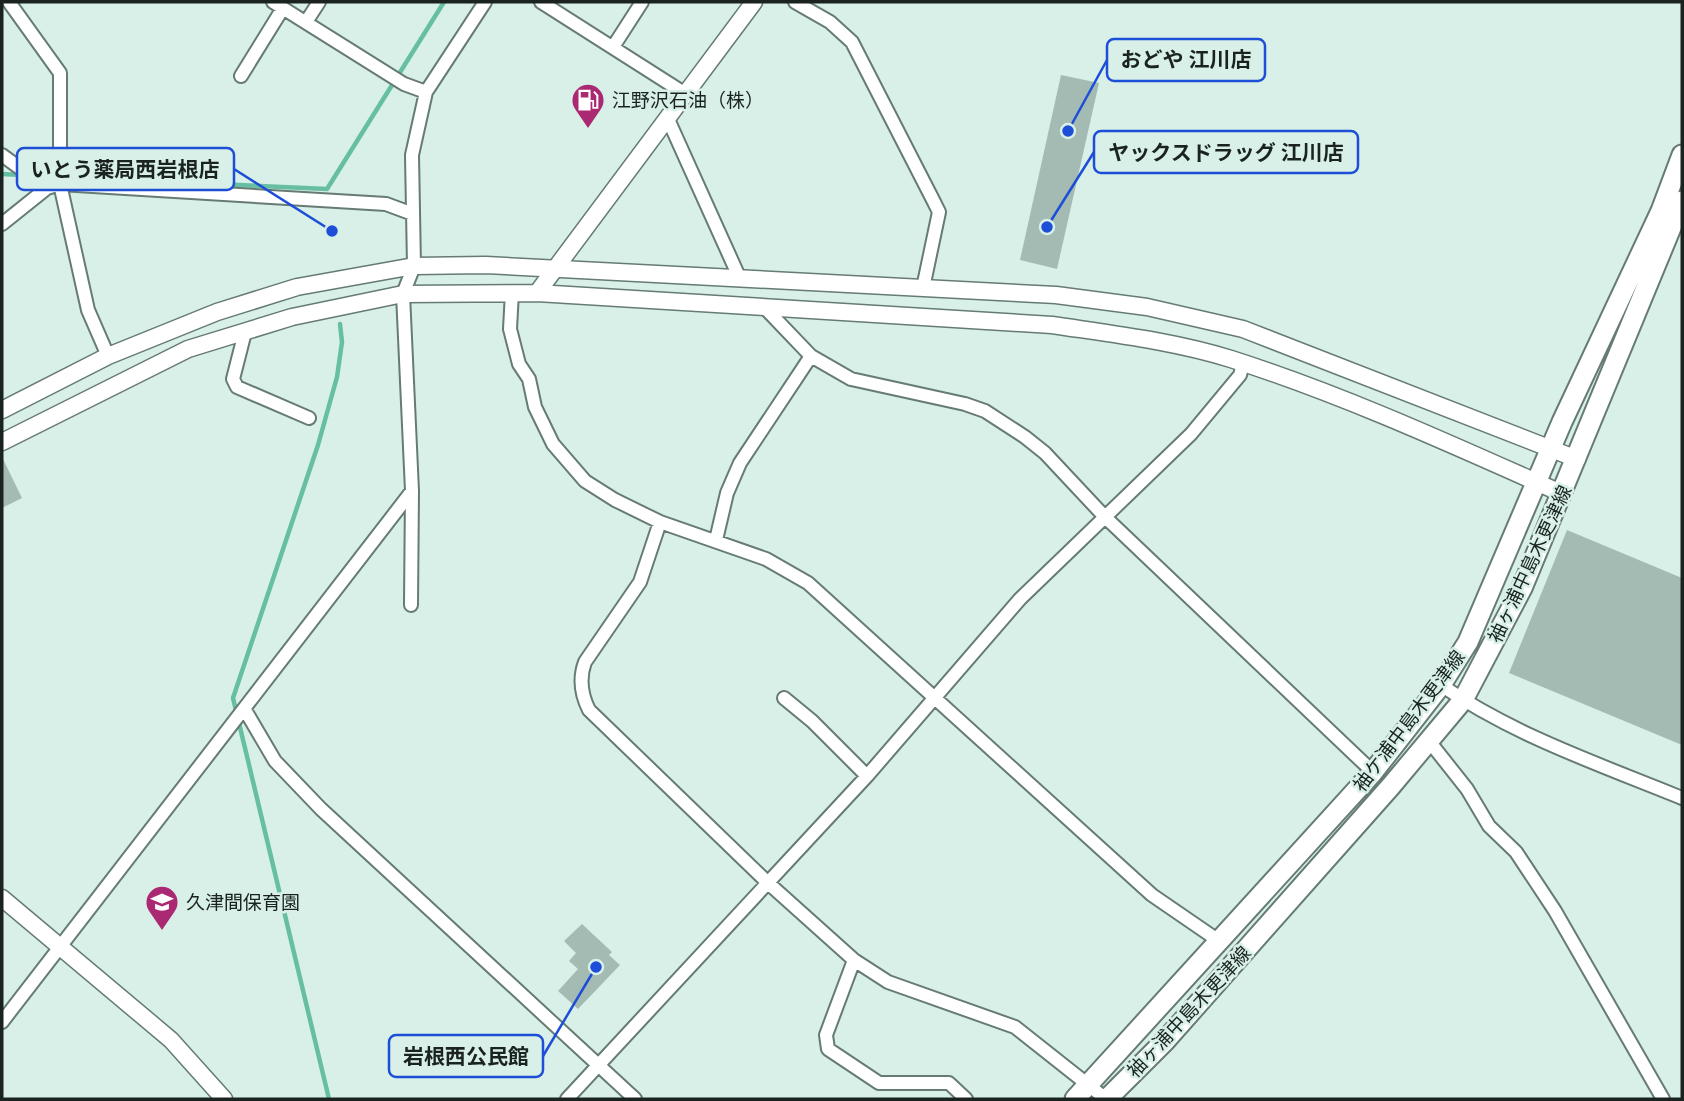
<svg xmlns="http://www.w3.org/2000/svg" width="1684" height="1101" viewBox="0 0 1684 1101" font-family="Inter,'Noto Sans JP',sans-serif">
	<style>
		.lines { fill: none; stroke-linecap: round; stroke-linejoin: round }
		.stream { stroke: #67bfa3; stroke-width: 4.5 }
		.building { fill: #a4bbb3 }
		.minor-casing { stroke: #657b73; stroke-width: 16 }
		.tertiary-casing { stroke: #657b73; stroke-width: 19 }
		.primary-casing { stroke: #657b73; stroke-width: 23 }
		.minor { stroke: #fff; stroke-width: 12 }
		.tertiary { stroke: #fff; stroke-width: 16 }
		.primary { stroke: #fff; stroke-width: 19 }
		.labels { text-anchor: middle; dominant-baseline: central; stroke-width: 5; stroke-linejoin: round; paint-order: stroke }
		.poi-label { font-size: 19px; fill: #1a2320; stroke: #d8f0e7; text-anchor: start }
		.street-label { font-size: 19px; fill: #1a2320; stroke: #d8f0e7 }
		.leader { fill: none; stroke: #1d4ed8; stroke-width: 2.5 }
		.callout-dot { fill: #1d4ed8; stroke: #d8f0e7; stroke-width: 2.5 }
		.callout { fill: #d8f0e7; stroke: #1d4ed8; stroke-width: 2.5 }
		.callout-label { font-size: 21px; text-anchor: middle; font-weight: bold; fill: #1a2320 }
	</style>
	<rect width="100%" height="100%" fill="#d8f0e7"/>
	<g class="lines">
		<path class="stream" d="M2,174L22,175
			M38,176L327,189L444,2
			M329,1099L233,698L318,445L337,377L342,342L340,324"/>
	</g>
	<path class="building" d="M1061,75L1099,83L1057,269L1020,260Z
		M2,457L22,498L2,508Z
		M1567,530L1682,578V745L1509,673Z
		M582,924L612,952L609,955L620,965L578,1009L558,991L578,969L569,961L576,953L564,941Z"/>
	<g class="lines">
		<defs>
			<path id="minor" d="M9,2L60,73V184L88,310L108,356
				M273,2L404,84L426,92
				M541,2L684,93
				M795,2L830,22L852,42L933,200L939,212L923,288
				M306,22L319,2
				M613,47L642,2
				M241,76L283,8
				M667,117L740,279
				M2,155L47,188
				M2,224L47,188L60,184L386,204L413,214
				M512,292L510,329L519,364L529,379L535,407L553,444L585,481L615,500L660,522L766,559L808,583L1152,895L1219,941
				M766,309L811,356L851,379L965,404L985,411L1025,437L1045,453L1104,516L1373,772
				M245,332L233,379L237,387L309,418
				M660,522L640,582L585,662C579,678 581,694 589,710L767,882L854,960L888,982L1015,1027L1106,1099
				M716,540L727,493L740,463L811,356
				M411,605L412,491
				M1441,685C1513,735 1601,765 1682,798
				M784,698L812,721L867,776
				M245,710L275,761L321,809L635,1099
				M1429,741L1467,789L1489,826L1516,852L1555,911L1663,1099
				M854,960L826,1035L828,1049L879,1083H949L966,1099
				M2,1022L412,491L403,294L414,266L412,155L426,92L485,2
				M567,1099L867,776L1020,599L1191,434L1240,375L1243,364"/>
			<path id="tertiary" d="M537,293L754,2
				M2,410L108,356L217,312L297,287L414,266L486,265L1056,295L1147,307L1243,329L1577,459
				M2,442L188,349L292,317L403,294L537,293L1052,325C1112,334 1173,341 1231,359C1344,395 1455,446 1563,494
				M2,898L171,1040L224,1099"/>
			<path id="primary" d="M1075,1099L1373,772L1441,685L1468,642L1562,422L1661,211L1682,155
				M1107,1099L1165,1041L1391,786L1463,700L1522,588L1682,201"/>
		</defs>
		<use href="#minor" class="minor-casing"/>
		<use href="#tertiary" class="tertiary-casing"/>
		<use href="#primary" class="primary-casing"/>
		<use href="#minor" class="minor"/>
		<use href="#tertiary" class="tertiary"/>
		<use href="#primary" class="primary"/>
	</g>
	<defs>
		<symbol id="fuel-pin" viewBox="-11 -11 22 30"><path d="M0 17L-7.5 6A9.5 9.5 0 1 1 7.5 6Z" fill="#ab2873" stroke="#d8f0e7"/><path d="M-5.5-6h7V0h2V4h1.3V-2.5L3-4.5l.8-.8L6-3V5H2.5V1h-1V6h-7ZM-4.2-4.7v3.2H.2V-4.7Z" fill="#fff"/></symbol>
		<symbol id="school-pin" viewBox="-11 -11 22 30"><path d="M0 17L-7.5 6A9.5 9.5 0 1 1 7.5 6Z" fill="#ab2873" stroke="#d8f0e7"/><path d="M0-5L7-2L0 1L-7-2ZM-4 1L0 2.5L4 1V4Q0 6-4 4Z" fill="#fff"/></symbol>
	</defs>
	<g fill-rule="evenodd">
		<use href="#fuel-pin" x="569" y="81" width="38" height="52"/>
		<use href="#school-pin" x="143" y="883" width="38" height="52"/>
	</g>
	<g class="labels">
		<g class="poi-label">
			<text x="612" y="100">江野沢石油（株）</text>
			<text x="186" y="902">久津間保育園</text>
		</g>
		<g class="street-label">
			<text transform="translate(1530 564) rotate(-65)">袖ヶ浦中島木更津線</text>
			<text transform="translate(1409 721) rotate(-53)">袖ケ浦中島木更津線</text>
			<text transform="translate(1189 1012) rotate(-47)">袖ヶ浦中島木更津線</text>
		</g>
	</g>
	<path class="leader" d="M1068 131L1107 60M1047 227L1094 152M332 231L234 169M596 967L543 1056"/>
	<g class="callout-dot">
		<circle cx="1068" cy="131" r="7"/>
		<circle cx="1047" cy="227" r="7"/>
		<circle cx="332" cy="231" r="7"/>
		<circle cx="596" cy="967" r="7"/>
	</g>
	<g class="callout">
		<rect x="1107" y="39" width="158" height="42" rx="7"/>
		<rect x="1094" y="131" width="264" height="42" rx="7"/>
		<rect x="17" y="148" width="217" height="42" rx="7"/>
		<rect x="389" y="1035" width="154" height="42" rx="7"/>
	</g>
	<g class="callout-label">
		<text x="1186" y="67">おどや 江川店</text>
		<text x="1226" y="160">ヤックスドラッグ 江川店</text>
		<text x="125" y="177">いとう薬局西岩根店</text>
		<text x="466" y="1064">岩根西公民館</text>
	</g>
	<rect width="1684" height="1101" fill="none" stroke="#1a2320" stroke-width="7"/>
</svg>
